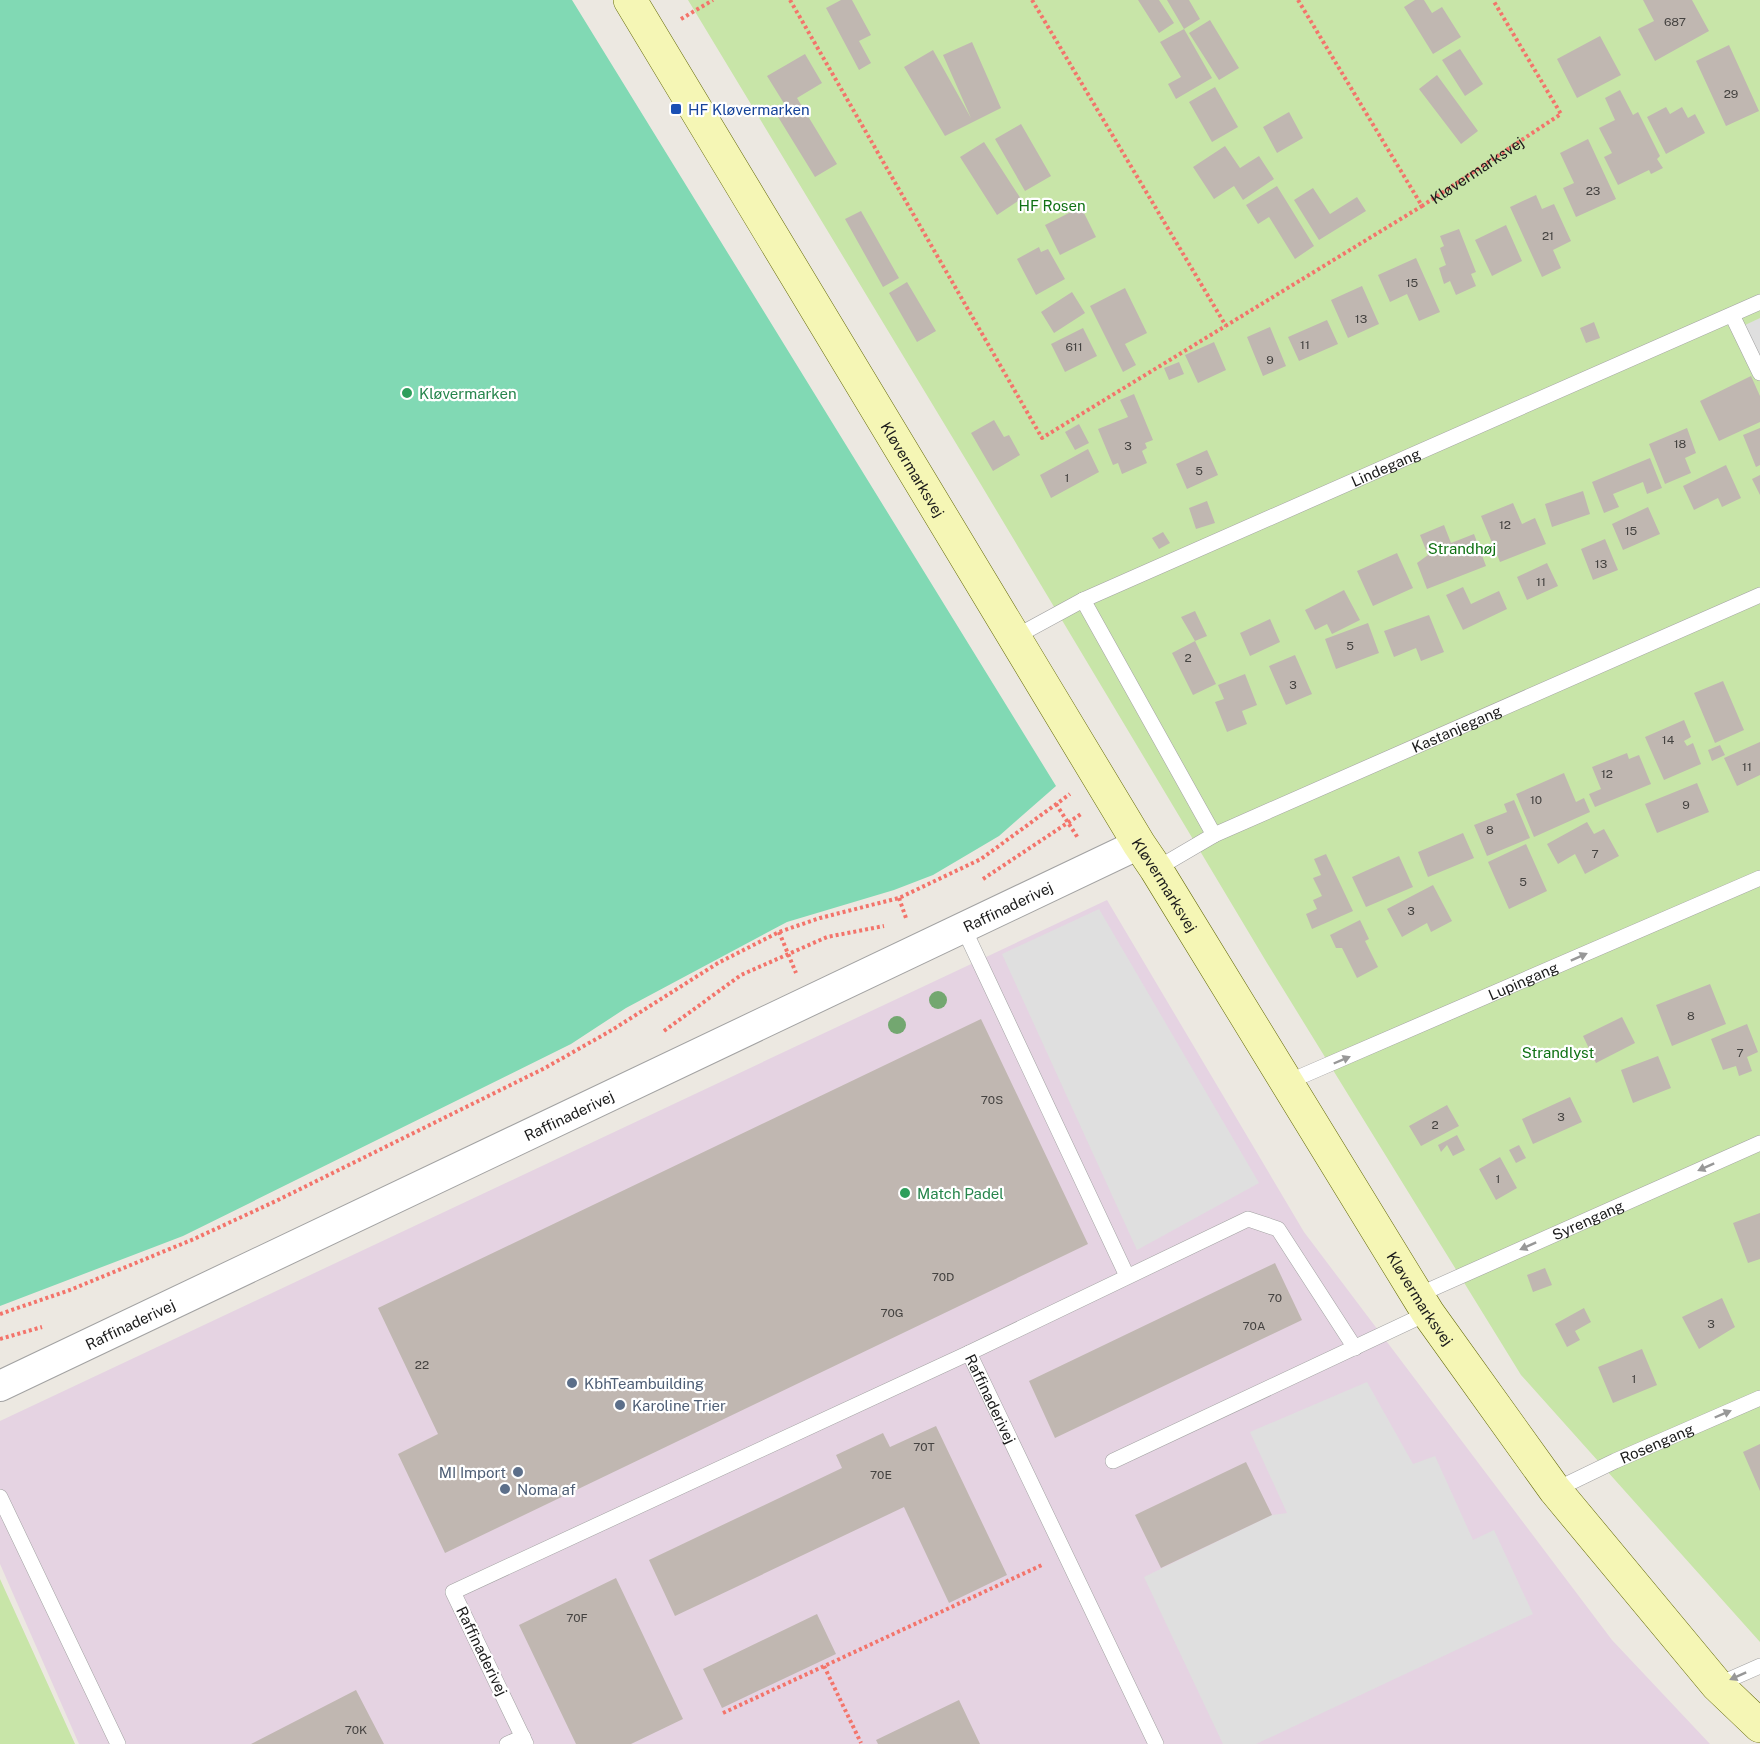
<svg xmlns="http://www.w3.org/2000/svg" width="1760" height="1744" viewBox="0 0 1760 1744" font-family="'Public Sans',sans-serif">
	<style>
		.industrial { fill: #e5d3e2 }
		.grass { fill: #c8e5a8 }
		.pitch { fill: #81d9b4 }
		.parking { fill: #dfdfdf }
		.building { fill: #c0b7b1 }
		.lines { fill: none; stroke-linecap: round; stroke-linejoin: round }
		.lane-casing { stroke: #a2a2a2; stroke-width: 16 }
		.street-casing { stroke: #a2a2a2; stroke-width: 32 }
		.secondary-casing { stroke: #646a09; stroke-width: 34 }
		.path { stroke: #f3746b; stroke-width: 4; stroke-dasharray: 3 3; stroke-linecap: butt }
		.lane { stroke: #fff; stroke-width: 15 }
		.street { stroke: #fff; stroke-width: 30 }
		.secondary { stroke: #f5f6b5; stroke-width: 33 }
		.tree { fill: #73a770 }
		.oneway { fill: #989898 }
		.transit-dot { fill: #1a4fb4; stroke: #fff; stroke-width: 2 }
		.leisure-dot { fill: #2e9e5b; stroke: #fff; stroke-width: 2 }
		.service-dot { fill: #5c6f8a; stroke: #fff; stroke-width: 2 }
		.labels { text-anchor: middle; dominant-baseline: central; stroke-width: 4.5; stroke-linejoin: round; paint-order: stroke }
		.number-label { font-size: 12px; fill: #444240 }
		.transit-label { font-size: 15px; fill: #164399; stroke: #fff; text-anchor: start }
		.street-label { font-size: 15px; fill: #1b1b1b; stroke: #fff }
		.park-label { font-size: 15px; fill: #107214; stroke: #fff }
		.leisure-label { font-size: 15px; fill: #27864d; stroke: #fff; text-anchor: start }
		.service-label { font-size: 15px; fill: #4e5e75; stroke: #fff; text-anchor: start }
	</style>
	<rect width="100%" height="100%" fill="#ece8e1"/>
	<path class="industrial" d="M1107,900L1304,1232L1612,1640L1710,1744H79L0,1564V1421Z"/>
	<path class="grass" d="M688,0H1760V1642L1521,1375L1267,963L980,483Z
		M0,1579L75,1744H0Z"/>
	<path class="pitch" d="M0,0H572L1056,786L999,836L933,875L894,890L787,922L626,1008L571,1044L183,1236L0,1306Z"/>
	<path class="parking" d="M1760,318V361L1743,326Z
		M1099,909L1259,1183L1137,1250L1002,954Z
		M1367,1382L1413,1464L1435,1456L1473,1540L1494,1530L1533,1614L1256,1744H1223L1144,1577L1272,1515L1287,1513L1250,1432Z"/>
	<path class="building" d="M841,0H852L871,35L859,41L871,63L859,70L826,8Z
		M1138,0H1159L1174,23L1159,33Z
		M1167,0H1189L1200,19L1184,29Z
		M1415,0H1424L1432,13L1442,7L1461,37L1433,54L1404,7Z
		M1643,0H1692L1709,31L1655,61L1638,29L1654,21Z
		M1210,20L1239,68L1219,80L1189,33Z
		M1184,29L1212,78L1176,99L1168,84L1181,77L1160,42Z
		M1600,36L1621,75L1577,98L1557,59Z
		M972,42L1001,108L945,136L904,67L933,50L971,118L943,55Z
		M1729,45L1759,111L1726,126L1696,61Z
		M1460,49L1483,84L1465,96L1442,60Z
		M805,54L822,83L797,98L837,164L815,177L775,112L785,105L767,76Z
		M1437,75L1478,131L1461,144L1419,89Z
		M1215,87L1238,127L1212,142L1189,102Z
		M1620,90L1633,115L1638,112L1660,156L1657,159L1663,168L1651,174L1649,170L1618,185L1604,157L1612,153L1599,128L1615,120L1605,98Z
		M1666,107L1670,114L1682,107L1688,118L1695,114L1705,133L1666,154L1647,117Z
		M1289,112L1303,138L1277,153L1263,127Z
		M1021,124L1051,176L1025,191L995,139Z
		M1588,139L1616,199L1576,217L1563,188L1574,183L1560,153Z
		M984,142L1021,199L997,215L960,157Z
		M1225,146L1240,168L1259,156L1274,179L1243,200L1234,186L1214,199L1193,167Z
		M1277,186L1314,246L1295,259L1269,217L1258,224L1246,205Z
		M1313,188L1330,214L1357,197L1366,211L1319,240L1294,200Z
		M1536,195L1542,209L1554,204L1571,241L1553,250L1561,268L1542,277L1510,207Z
		M1081,207L1096,237L1060,255L1045,225Z
		M861,211L899,278L883,287L845,219Z
		M1506,225L1522,261L1492,276L1475,240Z
		M1459,229L1476,272L1471,274L1476,286L1456,295L1450,281L1444,284L1439,268L1446,265L1440,248L1444,246L1440,236Z
		M1039,247L1041,252L1048,249L1065,279L1036,295L1017,259Z
		M1416,258L1440,312L1419,321L1407,294L1390,302L1378,275Z
		M907,282L936,331L917,342L889,293Z
		M1362,286L1379,324L1348,338L1331,300Z
		M1125,288L1147,333L1125,344L1136,365L1123,372L1090,306Z
		M1072,292L1085,313L1054,333L1041,312Z
		M1327,320L1338,344L1299,361L1288,337Z
		M1594,322L1600,338L1586,343L1580,328Z
		M1270,327L1286,366L1263,376L1247,337Z
		M1083,328L1097,356L1065,372L1051,344Z
		M1214,342L1226,370L1198,383L1185,355Z
		M1179,362L1184,374L1169,380L1164,368Z
		M1751,376L1760,396V422L1719,441L1700,401Z
		M1134,394L1153,440L1145,443L1147,448L1142,451L1147,463L1122,474L1118,463L1113,465L1098,429L1128,417L1120,400Z
		M994,420L1004,437L1009,435L1020,455L993,471L971,433Z
		M1079,424L1089,443L1075,450L1065,432Z
		M1687,428L1696,453L1685,458L1691,473L1665,484L1649,444Z
		M1760,428V465L1756,467L1743,435Z
		M1088,449L1099,472L1051,498L1040,475Z
		M1207,450L1218,475L1187,489L1176,464Z
		M1650,458L1662,488L1647,494L1643,482L1613,494L1619,507L1604,513L1592,482Z
		M1726,465L1741,498L1722,507L1718,498L1694,510L1683,486Z
		M1760,475V495L1752,479Z
		M1583,491L1590,514L1552,527L1545,504Z
		M1207,501L1215,523L1196,529L1189,508Z
		M1513,503L1522,524L1535,518L1546,544L1500,562L1481,516Z
		M1648,507L1660,534L1623,550L1612,524Z
		M1444,525L1451,543L1474,534L1486,566L1427,589L1417,563L1428,555L1420,535Z
		M1163,532L1170,543L1159,549L1152,538Z
		M1605,539L1618,570L1593,580L1581,549Z
		M1397,553L1413,588L1373,606L1357,571Z
		M1547,563L1558,586L1527,600L1517,577Z
		M1463,587L1471,604L1499,591L1507,609L1463,630L1446,595Z
		M1344,590L1360,620L1332,634L1327,624L1315,630L1305,610Z
		M1195,611L1207,636L1195,641L1181,617Z
		M1429,615L1444,652L1421,661L1416,648L1394,657L1384,631Z
		M1270,619L1280,642L1250,656L1240,633Z
		M1368,623L1379,653L1336,669L1325,639Z
		M1195,641L1216,684L1193,695L1172,653Z
		M1295,655L1312,694L1286,705L1269,666Z
		M1245,674L1257,705L1242,711L1247,724L1227,732L1215,702L1224,699L1218,685Z
		M1723,681L1744,730L1715,743L1694,693Z
		M1684,720L1691,737L1684,741L1687,746L1693,743L1701,764L1664,780L1645,737Z
		M1760,742V775L1737,786L1724,758Z
		M1720,745L1725,755L1712,761L1708,750Z
		M1627,753L1629,759L1639,755L1651,784L1595,807L1589,794L1601,789L1592,767Z
		M1564,773L1576,802L1584,798L1590,812L1534,837L1516,794Z
		M1697,783L1709,812L1657,833L1645,804Z
		M1514,800L1530,838L1487,856L1474,825L1507,812L1504,804Z
		M1587,822L1594,834L1604,829L1619,856L1585,874L1575,854L1558,864L1547,844Z
		M1463,833L1474,858L1428,877L1418,852Z
		M1526,844L1547,891L1509,909L1488,862Z
		M1326,854L1353,911L1312,929L1306,914L1317,909L1313,900L1322,896L1313,878L1321,875L1314,859Z
		M1399,856L1413,887L1366,907L1352,877Z
		M1433,885L1452,921L1431,932L1427,923L1402,937L1387,909Z
		M1360,920L1369,939L1365,941L1378,967L1357,978L1342,948H1336L1330,935Z
		M1710,984L1726,1024L1672,1046L1656,1005Z
		M1622,1017L1635,1043L1596,1063L1583,1036Z
		M981,1019L1088,1244L445,1553L398,1454L438,1434L378,1308Z
		M1747,1024L1758,1052L1747,1057L1752,1071L1739,1076L1736,1066L1723,1070L1711,1039Z
		M1658,1056L1671,1088L1633,1103L1621,1070Z
		M1570,1097L1582,1122L1533,1144L1522,1119Z
		M1447,1105L1459,1126L1421,1146L1409,1126Z
		M1457,1135L1465,1150L1453,1156L1447,1145L1441,1152L1438,1145Z
		M1519,1145L1526,1158L1516,1163L1509,1150Z
		M1500,1157L1517,1188L1496,1200L1479,1169Z
		M1760,1213V1259L1748,1263L1733,1223Z
		M1275,1263L1302,1320L1055,1438L1029,1381Z
		M1545,1268L1552,1285L1533,1292L1527,1275Z
		M1722,1298L1735,1327L1699,1349L1682,1317Z
		M1584,1308L1591,1322L1575,1331L1580,1340L1567,1347L1555,1324Z
		M1642,1349L1657,1385L1613,1403L1598,1367Z
		M936,1426L1007,1575L949,1603L904,1507L675,1616L649,1560L842,1468L836,1455L883,1433L890,1447Z
		M1760,1444V1491L1743,1452Z
		M1246,1462L1272,1515L1161,1568L1135,1515Z
		M616,1578L683,1719L631,1744H576L519,1625Z
		M817,1614L836,1654L722,1708L703,1669Z
		M356,1690L384,1744H251Z
		M959,1700L980,1744H878L876,1740Z"/>
	<g class="lines">
		<defs>
			<g id="lane">
				<path d="M1732,315L1760,373"/>
				<path d="M1083,600L1214,835"/>
				<path id="s2" d="M1015,637L1083,600L1760,302"/>
				<path id="s3" d="M1156,869L1214,835L1760,595"/>
				<path d="M963,927L1127,1276"/>
				<path id="s4" d="M1288,1082L1760,878"/>
				<path id="s5" d="M1416,1296L1760,1143"/>
				<path d="M969,1353L1248,1219L1278,1229L1355,1348"/>
				<path d="M1113,1461L1428,1313"/>
				<path id="s6" d="M1555,1490L1615,1461L1760,1398"/>
				<path d="M0,1497L118,1744"/>
				<path d="M1717,1685L1760,1666"/>
				<path d="M507,1744L523,1737"/>
				<path id="s7" d="M526,1744L453,1592L969,1353L1156,1744"/>
			</g>
			<g id="street">
				<path id="s8" d="M0,1386L1139,844"/>
			</g>
			<g id="secondary">
				<path id="s9" d="M630,0L1139,844L1156,869L1428,1313L1555,1490L1717,1685L1760,1726"/>
			</g>
		</defs>
		<use href="#lane" class="lane-casing"/>
		<use href="#street" class="street-casing"/>
		<use href="#secondary" class="secondary-casing"/>
		<g class="path">
			<path d="M790,0L1042,438L1422,206"/>
			<path d="M1032,0L1226,326"/>
			<path id="s1" d="M1298,0L1422,206L1561,114L1493,0"/>
			<path d="M681,19L713,0"/>
			<path d="M1056,804L1078,838"/>
			<path d="M983,879L1081,814"/>
			<path d="M899,898L906,918"/>
			<path d="M779,932L796,973"/>
			<path d="M664,1031L741,975L827,937L884,926"/>
			<path d="M0,1314L70,1290L194,1239L276,1201L545,1068L612,1030L718,963L779,932L820,918L899,898L981,859L1070,794"/>
			<path d="M0,1339L42,1327"/>
			<path d="M824,1666L861,1743"/>
			<path d="M723,1713L1042,1565"/>
		</g>
		<use href="#lane" class="lane"/>
		<use href="#street" class="street"/>
		<use href="#secondary" class="secondary"/>
	</g>
	<g class="tree">
		<circle cx="938" cy="1000" r="9"/>
		<circle cx="897" cy="1025" r="9"/>
	</g>
	<defs><path id="oneway-solid" d="M-6-.8H1V-3.2L6.5 0L1 3.2V.8H-6Z" transform="scale(1.5)"/></defs>
	<g class="oneway">
		<use href="#oneway-solid" transform="translate(1579 957) rotate(-24)"/>
		<use href="#oneway-solid" transform="translate(1342 1060) rotate(-23)"/>
		<use href="#oneway-solid" transform="translate(1706 1167) rotate(156)"/>
		<use href="#oneway-solid" transform="translate(1528 1246) rotate(156)"/>
		<use href="#oneway-solid" transform="translate(1723 1414) rotate(-23)"/>
		<use href="#oneway-solid" transform="translate(1738 1676) rotate(156)"/>
	</g>
	<rect class="transit-dot" x="670" y="103" width="12" height="12" rx="3"/>
	<g class="leisure-dot">
		<circle cx="407" cy="393" r="6"/>
		<circle cx="905" cy="1193" r="6"/>
	</g>
	<g class="service-dot">
		<circle cx="572" cy="1383" r="6"/>
		<circle cx="620" cy="1405" r="6"/>
		<circle cx="518" cy="1472" r="6"/>
		<circle cx="505" cy="1489" r="6"/>
	</g>
	<g class="labels">
		<g class="number-label">
			<text x="1675" y="22">687</text>
			<text x="1731" y="94">29</text>
			<text x="1593" y="191">23</text>
			<text x="1548" y="236">21</text>
			<text x="1412" y="283">15</text>
			<text x="1361" y="319">13</text>
			<text x="1305" y="345">11</text>
			<text x="1074" y="347">611</text>
			<text x="1270" y="360">9</text>
			<text x="1680" y="444">18</text>
			<text x="1128" y="446">3</text>
			<text x="1199" y="471">5</text>
			<text x="1067" y="478">1</text>
			<text x="1505" y="525">12</text>
			<text x="1631" y="531">15</text>
			<text x="1601" y="564">13</text>
			<text x="1541" y="582">11</text>
			<text x="1350" y="646">5</text>
			<text x="1188" y="658">2</text>
			<text x="1293" y="685">3</text>
			<text x="1668" y="740">14</text>
			<text x="1747" y="767">11</text>
			<text x="1607" y="774">12</text>
			<text x="1536" y="800">10</text>
			<text x="1686" y="805">9</text>
			<text x="1490" y="830">8</text>
			<text x="1595" y="854">7</text>
			<text x="1523" y="882">5</text>
			<text x="1411" y="911">3</text>
			<text x="1691" y="1016">8</text>
			<text x="1740" y="1053">7</text>
			<text x="992" y="1100">70S</text>
			<text x="1561" y="1117">3</text>
			<text x="1435" y="1125">2</text>
			<text x="1498" y="1179">1</text>
			<text x="943" y="1277">70D</text>
			<text x="1275" y="1298">70</text>
			<text x="892" y="1313">70G</text>
			<text x="1711" y="1324">3</text>
			<text x="1254" y="1326">70A</text>
			<text x="422" y="1365">22</text>
			<text x="1634" y="1379">1</text>
			<text x="924" y="1447">70T</text>
			<text x="881" y="1475">70E</text>
			<text x="577" y="1618">70F</text>
			<text x="356" y="1730">70K</text>
		</g>
		<g class="transit-label">
			<text x="688" y="109">HF Kløvermarken</text>
		</g>
		<g class="street-label">
			<text stroke="none"><textPath href="#s1" startOffset="306">Kløvermarksvej</textPath></text>
			<text stroke="none"><textPath href="#s2" startOffset="408">Lindegang</textPath></text>
			<text stroke="none"><textPath href="#s9" startOffset="548">Kløvermarksvej</textPath></text>
			<text stroke="none"><textPath href="#s3" startOffset="332">Kastanjegang</textPath></text>
			<text stroke="none"><textPath href="#s9" startOffset="1034">Kløvermarksvej</textPath></text>
			<text stroke="none"><textPath href="#s8" startOffset="1116">Raffinaderivej</textPath></text>
			<text stroke="none"><textPath href="#s4" startOffset="256">Lupingang</textPath></text>
			<text stroke="none"><textPath href="#s8" startOffset="630">Raffinaderivej</textPath></text>
			<text stroke="none"><textPath href="#s5" startOffset="188">Syrengang</textPath></text>
			<text stroke="none"><textPath href="#s9" startOffset="1520">Kløvermarksvej</textPath></text>
			<text stroke="none"><textPath href="#s8" startOffset="144">Raffinaderivej</textPath></text>
			<text stroke="none"><textPath href="#s7" startOffset="788">Raffinaderivej</textPath></text>
			<text stroke="none"><textPath href="#s6" startOffset="112">Rosengang</textPath></text>
			<text transform="translate(482 1651) rotate(64)">Raffinaderivej</text>
		</g>
		<g class="park-label">
			<text x="1052" y="205">HF Rosen</text>
			<text x="1462" y="548">Strandhøj</text>
			<text x="1558" y="1052">Strandlyst</text>
		</g>
		<g class="leisure-label">
			<text x="419" y="393">Kløvermarken</text>
			<text x="917" y="1193">Match Padel</text>
		</g>
		<g class="service-label">
			<text x="584" y="1383">KbhTeambuilding</text>
			<text x="632" y="1405">Karoline Trier</text>
			<text x="506" y="1472" text-anchor="end">MI Import</text>
			<text x="517" y="1489">Noma af</text>
		</g>
	</g>
</svg>
